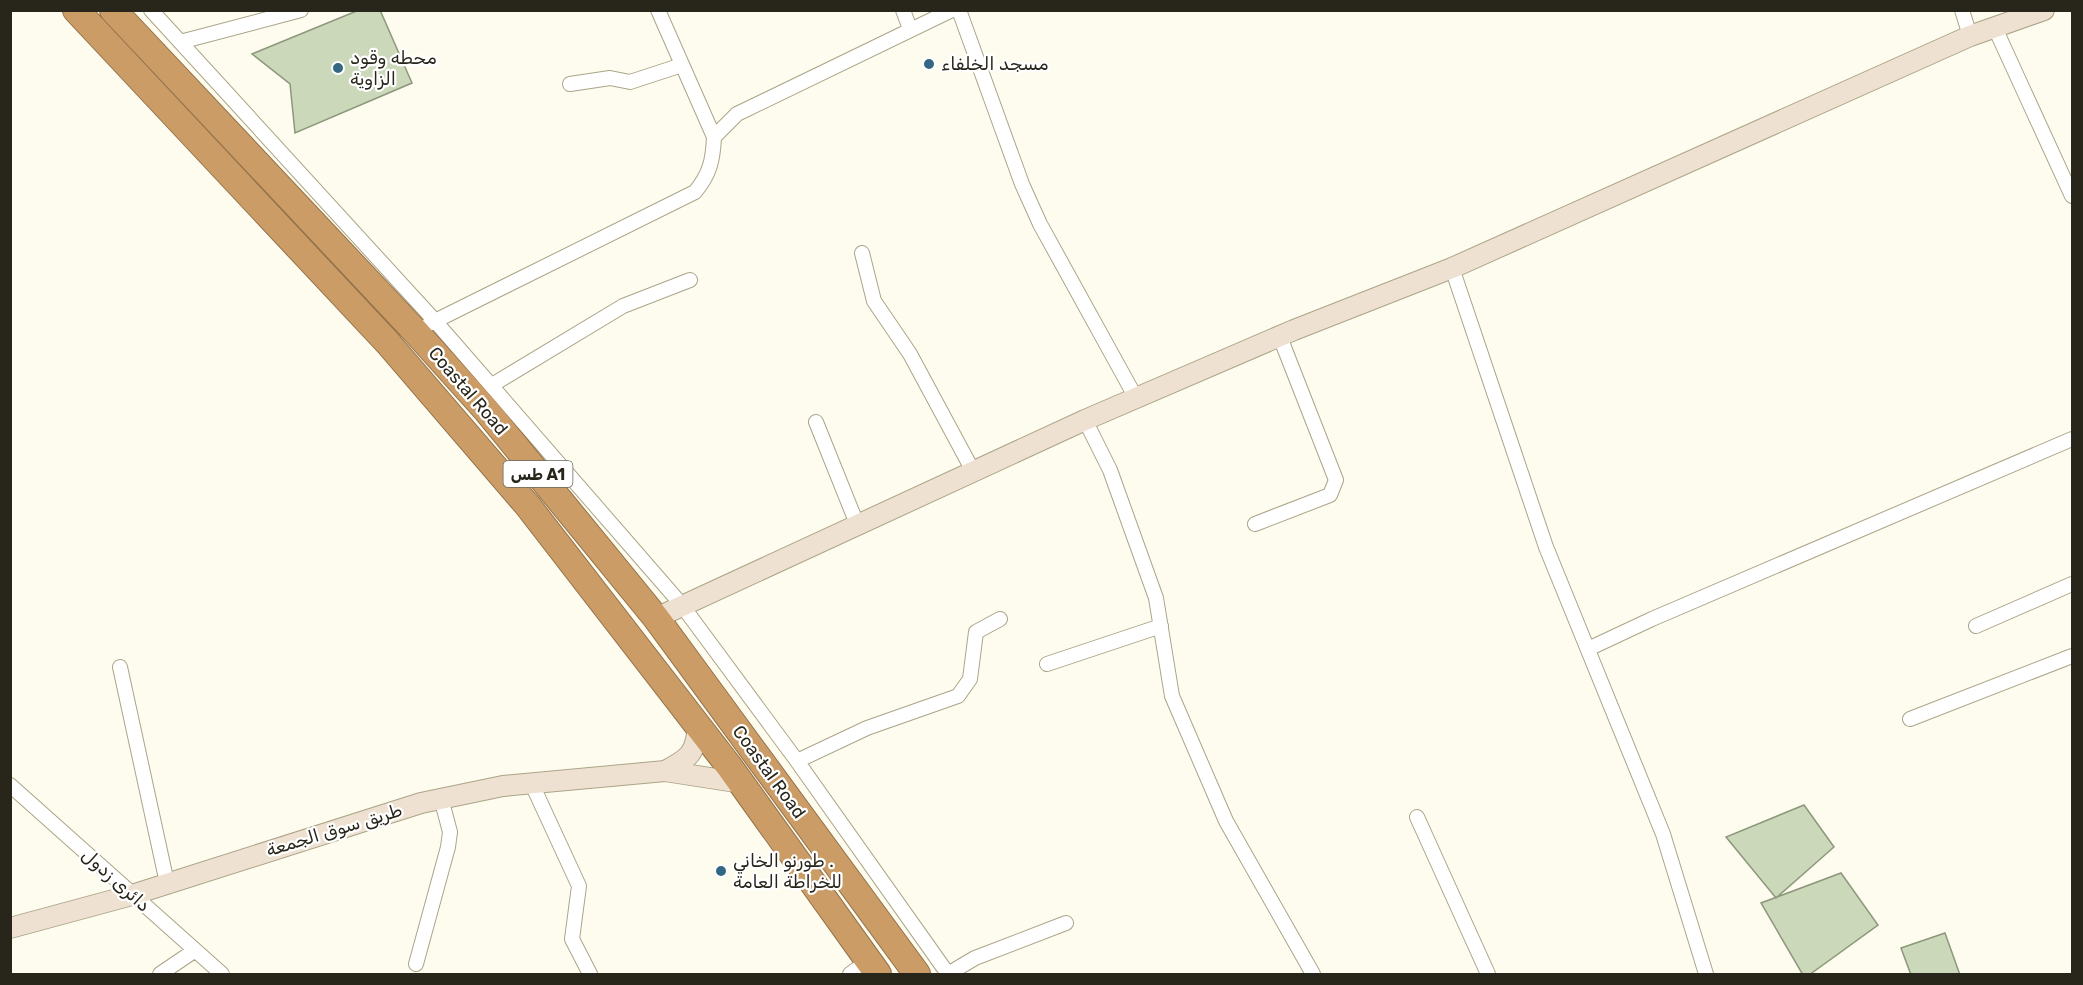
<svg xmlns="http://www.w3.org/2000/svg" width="2083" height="985" viewBox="0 0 2083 985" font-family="Rubik,Vazirmatn,sans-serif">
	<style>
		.building { fill: #ccd8ba; stroke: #8c977b; stroke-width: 1.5 }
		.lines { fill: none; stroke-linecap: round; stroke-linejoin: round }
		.street-casing { stroke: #aba487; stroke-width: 16 }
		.secondary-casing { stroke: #aba487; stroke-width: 22 }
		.highway-casing { stroke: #92724b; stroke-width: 28 }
		.street { stroke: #fff; stroke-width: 14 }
		.secondary { stroke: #efe1d1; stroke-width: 20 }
		.highway { stroke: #cb9c66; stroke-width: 26 }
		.poi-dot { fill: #346784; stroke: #fff; stroke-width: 2 }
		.labels { text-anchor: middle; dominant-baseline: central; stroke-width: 4.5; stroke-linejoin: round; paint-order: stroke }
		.shield { fill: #fff; stroke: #68665f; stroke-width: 1.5 }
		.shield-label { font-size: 16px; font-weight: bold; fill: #28251a }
		.poi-label { font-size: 18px; fill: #28251a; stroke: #fff; text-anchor: start }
		.street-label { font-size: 18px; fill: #28251a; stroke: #fff }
	</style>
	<rect width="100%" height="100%" fill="#fefcef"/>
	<path class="building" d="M359,10H380L412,83L295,133L290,84L252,54Z
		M1804,805L1834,847L1776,898L1726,837Z
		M1841,873L1878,925L1809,975H1803L1761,903Z
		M1945,933L1960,975H1911L1901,948Z"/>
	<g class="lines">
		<defs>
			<path id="street" d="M151,10L435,321L681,604L797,761L948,974
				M903,10L910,29
				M959,10L1022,184L1040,224L1136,398
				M1962,10L1970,36
				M1995,28L2072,196
				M180,42L301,10
				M570,84L610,78L630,82L682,65
				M714,137L737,114L952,10
				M862,253L874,301L910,354L973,471
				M1452,268L1546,547L1663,834L1706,974
				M429,324L695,192C710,174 713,160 714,137L658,10
				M492,385L623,306L690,280
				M1085,420L1110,470L1156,598L1172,696L1226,821L1313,974
				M816,422L857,524
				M1255,524L1330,495L1336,480L1280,337
				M1976,626L2072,584
				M1588,649L1652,619L2072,439
				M1047,664L1161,626
				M120,667L167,883
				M1910,719L2072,656
				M797,761L867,728L958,696L970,679L976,632L1000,619
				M531,782L579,886L572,939L590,974
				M10,785L222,974
				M1417,817L1488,974
				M416,964L448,847L450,832L441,798
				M160,974L194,951
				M850,974L868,961
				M948,974L975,958L1066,923"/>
			<path id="secondary" d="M656,618L1085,420L1294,330L1452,268L1970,36L2044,10
				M665,771C690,758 696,753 698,725
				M10,928L132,895L421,803L503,786L665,771L742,783"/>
			<path id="highway" d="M76,10L388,343L528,506L729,766L878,974
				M113,10L414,330L486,410L656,618L917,974"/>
		</defs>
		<use href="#street" class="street-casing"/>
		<use href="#secondary" class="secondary-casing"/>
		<use href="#highway" class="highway-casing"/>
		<use href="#street" class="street"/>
		<use href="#secondary" class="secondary"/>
		<use href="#highway" class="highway"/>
	</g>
	<g class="poi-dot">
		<circle cx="929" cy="64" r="6"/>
		<circle cx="338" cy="68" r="6"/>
		<circle cx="721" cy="871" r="6"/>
	</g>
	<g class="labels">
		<rect class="shield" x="503.5" y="461" width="69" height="26" rx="4.5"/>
		<g class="shield-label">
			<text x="538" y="474">طس A1</text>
		</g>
		<g class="poi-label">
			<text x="350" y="58">محطه وقود<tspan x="350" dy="21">الزاوية</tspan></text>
			<text x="941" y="64">مسجد الخلفاء</text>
			<text x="733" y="861">طورنو الخاني .<tspan x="733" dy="21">للخراطة العامة</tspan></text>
		</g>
		<g class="street-label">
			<text transform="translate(468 391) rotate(49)">Coastal Road</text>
			<text transform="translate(769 772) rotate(54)">Coastal Road</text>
			<text transform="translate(334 830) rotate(-17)">طريق سوق الجمعة</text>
			<text transform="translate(116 880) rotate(42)">دائرى زدول</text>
		</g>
	</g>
	<rect width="2083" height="985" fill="none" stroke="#28251a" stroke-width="24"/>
</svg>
